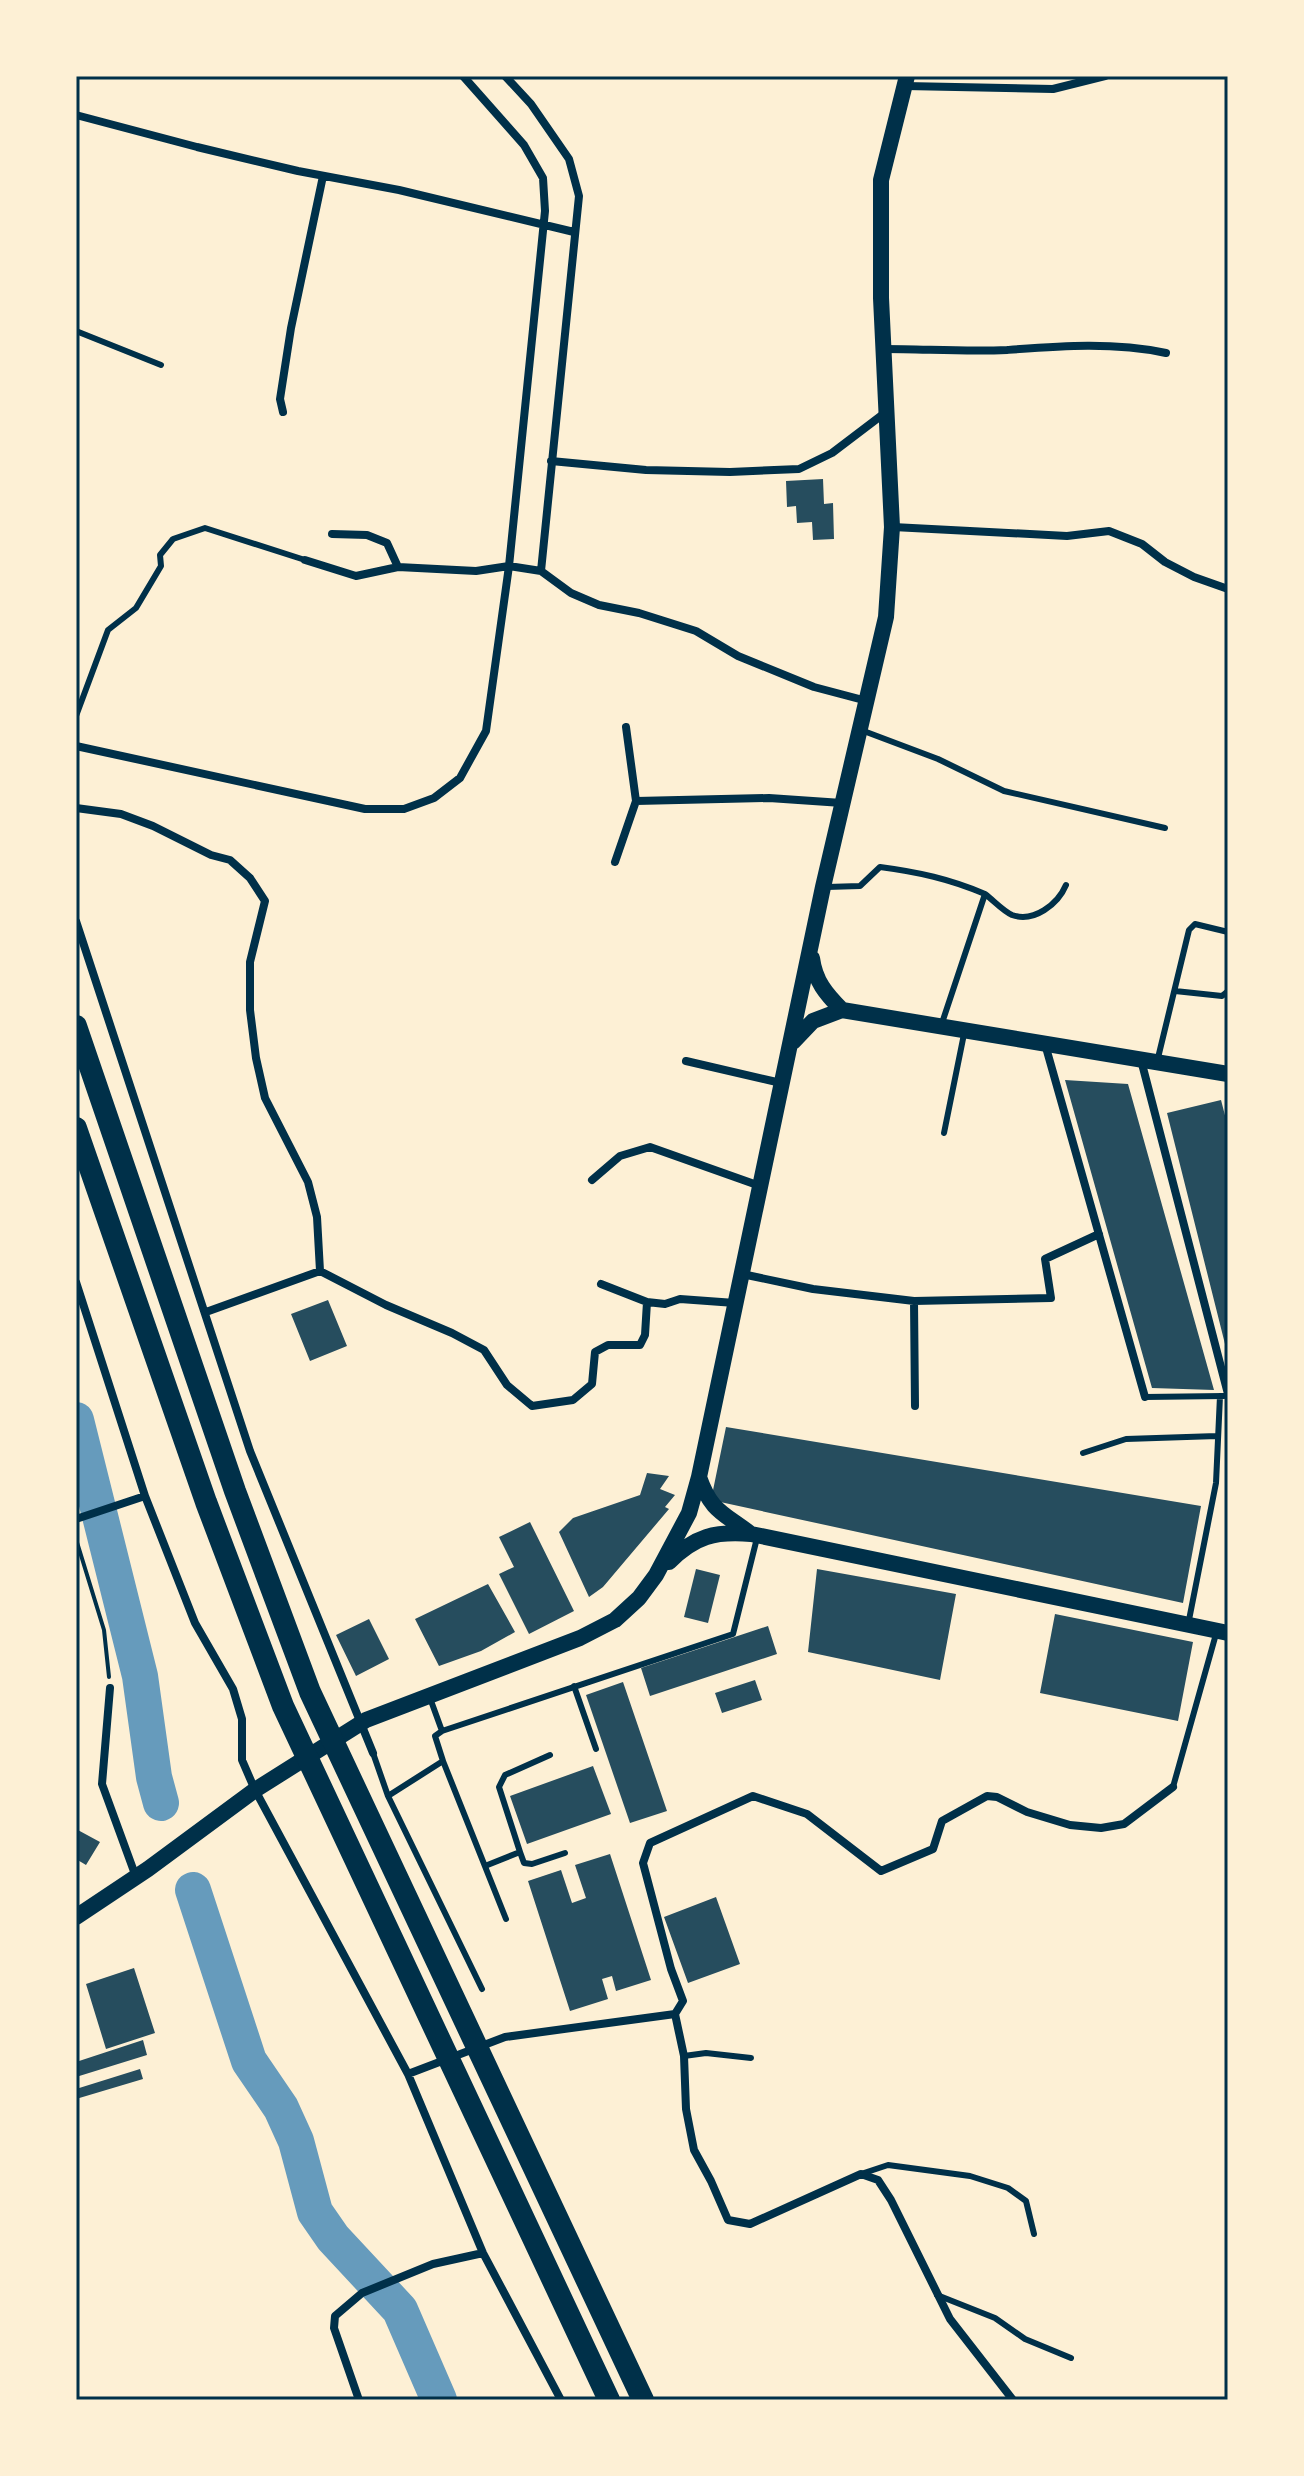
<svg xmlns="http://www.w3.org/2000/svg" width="1304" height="2476" viewBox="0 0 1304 2476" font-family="'Fira Sans Condensed',sans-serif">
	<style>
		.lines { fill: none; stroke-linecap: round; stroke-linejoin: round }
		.river { stroke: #669bbc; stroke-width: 36 }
		.building { fill: #264d5e }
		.path { stroke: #003049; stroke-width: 4 }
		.service { stroke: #003049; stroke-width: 6 }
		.minor { stroke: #003049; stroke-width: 8 }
		.secondary { stroke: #003049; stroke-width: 16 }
		.motorway { stroke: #003049; stroke-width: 22 }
		.neatline { fill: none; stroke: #003049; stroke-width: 3 }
	</style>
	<rect width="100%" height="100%" fill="#fdf0d5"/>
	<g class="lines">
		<path class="river" d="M76,1420L140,1676L154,1777L161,1803
			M193,1890L249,2061L281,2108L296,2141L315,2212L333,2238L400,2310L439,2400"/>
	</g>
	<path class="building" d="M823,479L824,504L833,503L834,539L813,540L812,522L797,523L796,506L787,507L786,481Z
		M1065,1080L1128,1084L1214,1390L1152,1388Z
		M1221,1100L1228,1127L1227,1352L1167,1113Z
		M328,1300L347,1346L310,1361L291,1314Z
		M726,1427L1201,1506L1183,1603L711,1500Z
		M647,1473L669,1476L660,1489L675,1495L665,1507L669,1509L603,1587L589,1597L559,1532L573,1518L640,1495Z
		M530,1522L574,1611L529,1634L499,1574L514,1567L499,1537Z
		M696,1569L720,1575L708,1623L684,1617Z
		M817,1569L956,1594L940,1680L808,1652Z
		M488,1584L515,1632L481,1651L439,1666L415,1619Z
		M1055,1614L1193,1642L1178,1721L1040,1693Z
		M369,1619L389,1659L356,1676L336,1635Z
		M768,1626L777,1654L650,1696L641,1668Z
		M755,1680L762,1700L722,1713L715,1693Z
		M623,1682L667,1811L630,1823L586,1695Z
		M593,1766L611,1814L527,1844L510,1796Z
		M76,1829L100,1842L86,1865L76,1859Z
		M610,1854L651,1980L616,1991L612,1976L602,1979L608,1999L570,2011L528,1881L561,1870L572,1903L586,1898L575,1865Z
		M716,1897L740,1964L688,1983L664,1917Z
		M134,1968L155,2033L106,2049L86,1984Z
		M143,2040L147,2055L76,2077V2062Z
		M140,2069L143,2079L76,2099V2089Z"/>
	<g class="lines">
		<path class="path" d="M76,1539L104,1630L109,1677"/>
		<path class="service" d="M76,331L161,365
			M76,716L108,630L136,608L161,566L160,555L173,539L205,528L305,560
			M861,730L938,759L1004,791L1165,828
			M827,887L860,886L880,867C918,872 950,879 985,894
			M1175,991L1222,996L1228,991
			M942,1023L985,894C993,900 1003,911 1012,915C1034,923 1058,904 1066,885
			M1157,1062L1189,930L1195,924L1228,932
			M944,1133L964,1034
			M1145,1397L1224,1396
			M1083,1453L1126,1439L1217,1436
			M1188,1625L1216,1483L1220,1396
			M574,1686L596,1749
			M430,1698L442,1731
			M373,1753L388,1796L482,1989
			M443,1761L435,1736L442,1731L733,1634L757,1538
			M1173,1787L1216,1634
			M388,1796L443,1761L506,1919
			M520,1852L524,1863L532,1864L565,1853
			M485,1866L520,1852L499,1787L505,1775L550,1755
			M684,2056L706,2053L751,2058
			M861,2174L888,2165L970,2176L1008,2188L1026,2201L1034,2234
			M937,2295L995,2318L1025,2339L1071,2358"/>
		<path class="minor" d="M505,76L531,104L569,159L579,196L541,571L571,593L599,605L639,613L696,631L738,656L814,687L867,701
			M905,86L1053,89L1105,76
			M76,115L197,147L298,171L399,190L574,232
			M884,349C925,349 967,352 1007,350C1061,346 1113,342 1166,353
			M283,412L280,399L291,328L323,176
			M551,461L646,470L730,472L799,469L832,453L886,412
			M893,527L1067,536L1109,531L1142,544L1165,562L1194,577L1228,589
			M332,534L367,535L387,543L398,567L476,571L509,566L541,571
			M305,560L356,576L398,567
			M626,727L636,801
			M76,746L365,809H404L434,798L460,778L486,731L509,566L545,211L543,178L524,145L463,76
			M76,808L121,814L153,826L211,855L230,860L250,878L265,901L250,962V1010L256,1058L265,1098L308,1182L317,1217L320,1271
			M615,862L636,801L769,798L842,803
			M76,921L250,1451L373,1753
			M1045,1044L1145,1397
			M1141,1060L1228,1394
			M686,1061L781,1083
			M592,1180L620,1156L650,1147L760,1186
			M742,1274L813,1289L914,1301L1051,1298L1045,1259L1099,1234
			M76,1282L145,1496L195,1623L233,1689L242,1719V1760L255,1790L408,2074L483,2253L561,2400
			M601,1284L647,1302
			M914,1301L915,1406
			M206,1312L320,1271L386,1305L452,1333L484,1350L507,1385L532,1406L573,1400L592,1384L595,1352L608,1345H640L645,1335L647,1302L665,1304L680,1299L735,1303
			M76,1519L145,1496
			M110,1688L102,1784L136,1877
			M408,2074L505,2037L675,2014
			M359,2400L334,2328L335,2316L362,2293L433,2264L483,2253
			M1013,2400L950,2319L891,2200L878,2180L861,2174L750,2224L728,2220L711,2181L694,2150L686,2109L684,2056L675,2014L683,2001L671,1969L643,1863L650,1843L753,1796L807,1814L881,1871L933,1849L942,1821L987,1796L997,1797L1027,1812L1070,1825L1101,1828L1124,1824L1173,1787"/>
		<path class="secondary" d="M812,958C815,981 826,994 842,1010
			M793,1042L813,1021L842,1010L1228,1074
			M699,1477C711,1512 724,1513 751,1534
			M669,1562C695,1536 715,1531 751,1534L1228,1633
			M76,1917L148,1869L255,1790L366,1720L580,1638L615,1620L639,1598L656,1575L689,1513L699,1477L823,887L886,617L892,527L881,298V180L907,76"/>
		<path class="motorway" d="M76,1026L235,1491L310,1692L643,2400
			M76,1128L206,1502L283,1706L609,2400"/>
	</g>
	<rect width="1304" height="2476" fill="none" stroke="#fdf0d5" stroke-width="156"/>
	<rect x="78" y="78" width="1148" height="2320" class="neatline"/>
</svg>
